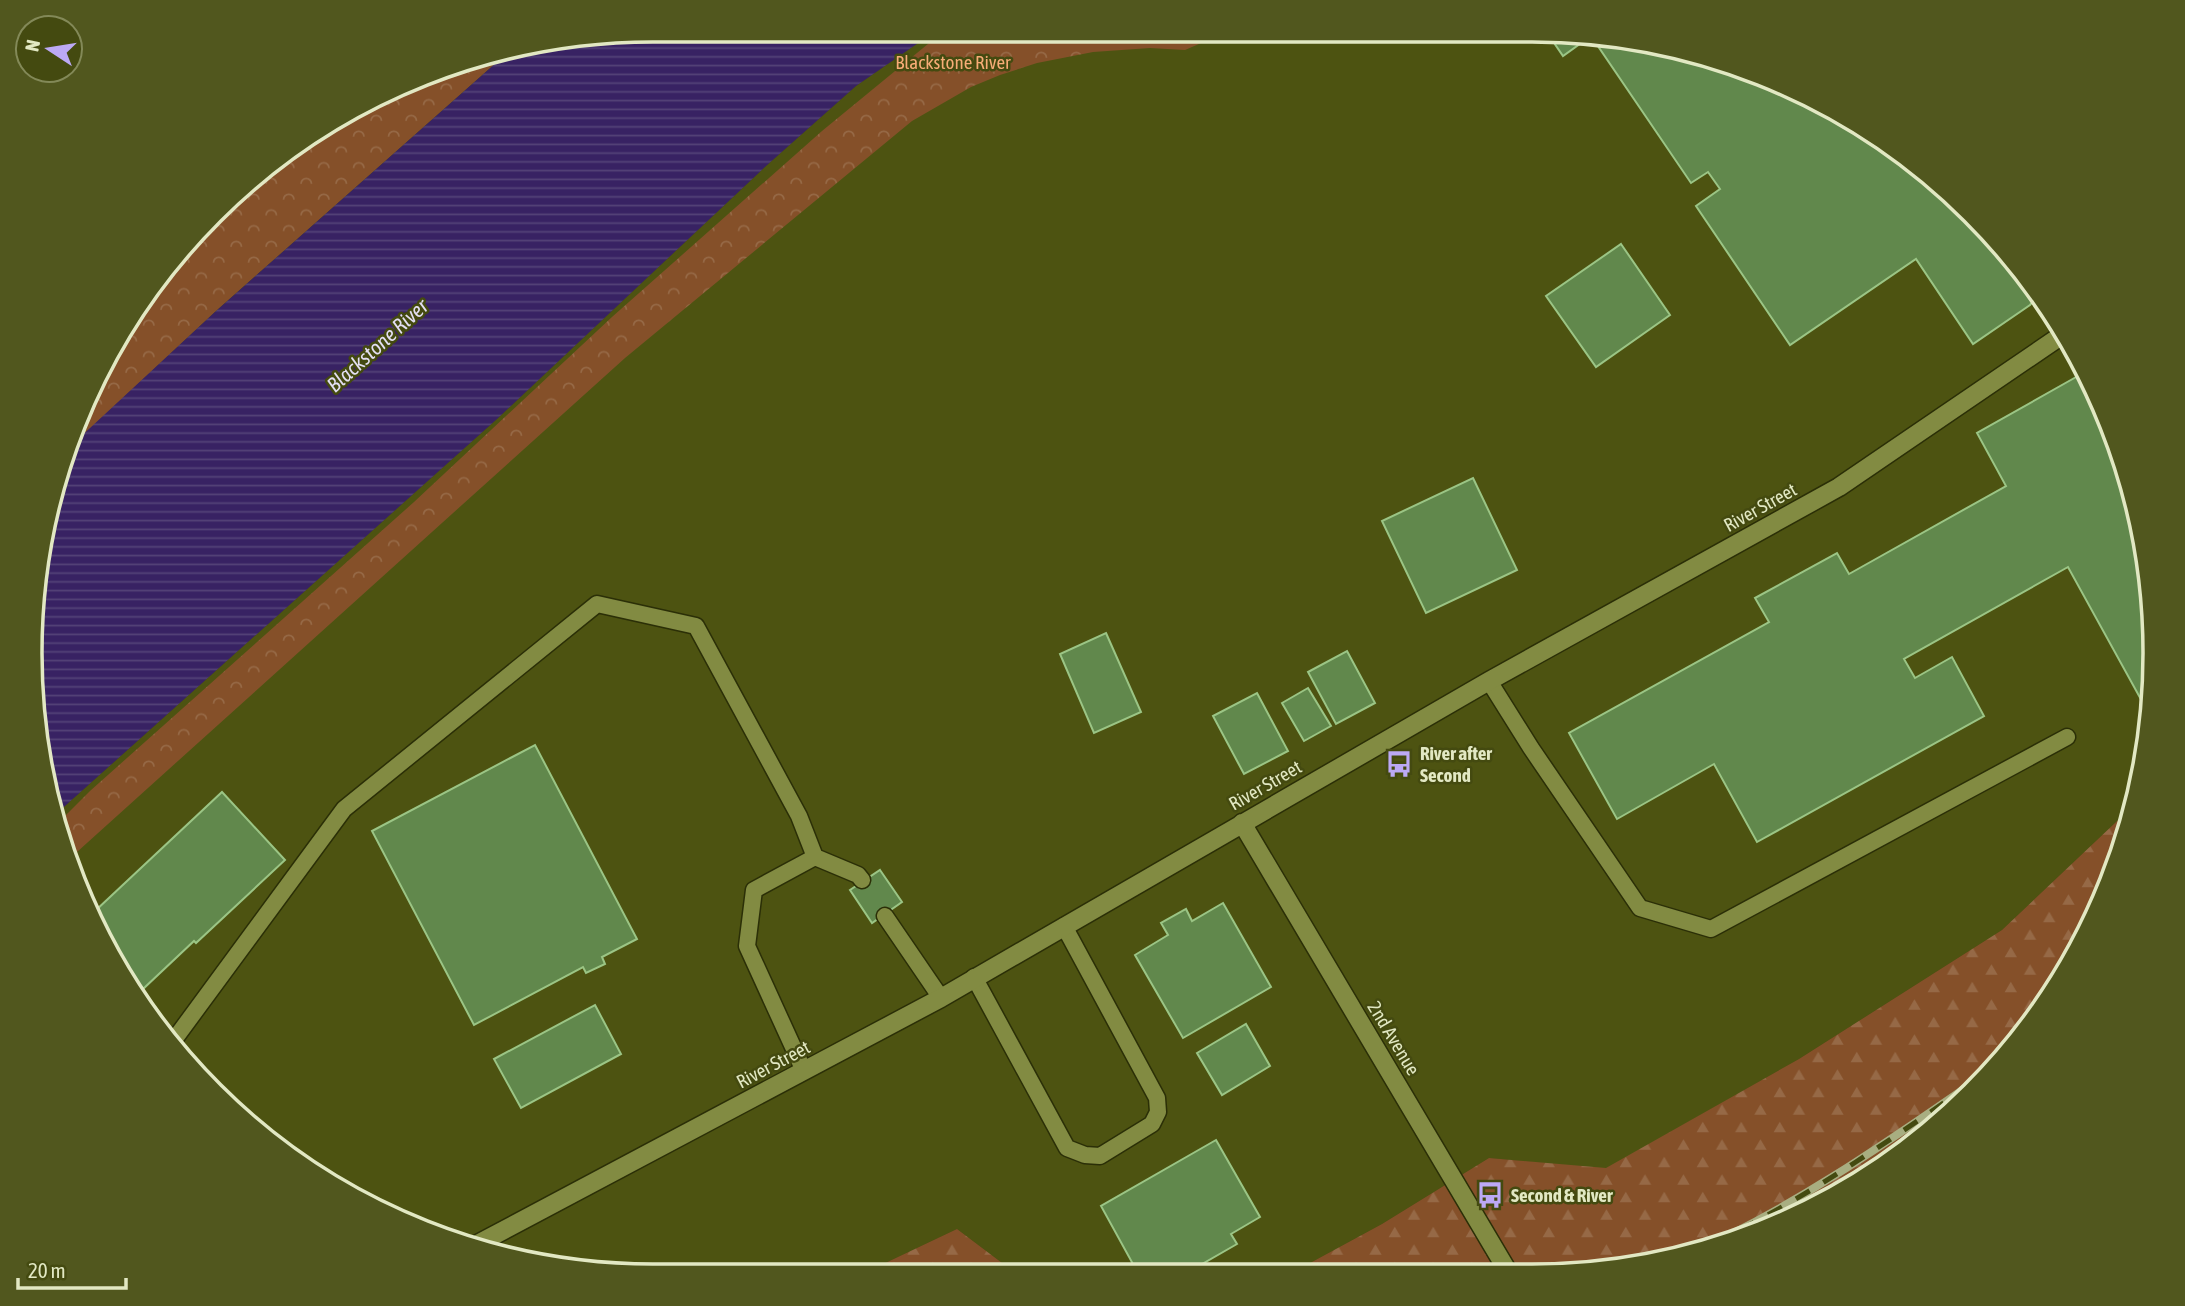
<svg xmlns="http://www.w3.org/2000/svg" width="2185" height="1306" viewBox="0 0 2185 1306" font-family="'Asap Condensed',sans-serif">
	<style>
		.built { fill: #4d5311 }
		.forest { fill: url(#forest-firs) }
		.park { fill: url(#park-crowns) }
		.water { fill: url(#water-rules) }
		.building { fill: #61884c; stroke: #9bc585; stroke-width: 2 }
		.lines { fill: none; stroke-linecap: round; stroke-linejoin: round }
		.service-casing { stroke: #2b2f07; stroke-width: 19 }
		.tertiary-casing { stroke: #2b2f07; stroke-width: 21 }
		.service { stroke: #828b42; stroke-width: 16 }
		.tertiary { stroke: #828b42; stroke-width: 18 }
		.rail-casing { stroke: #a8ae81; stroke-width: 8 }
		.rail { stroke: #444a10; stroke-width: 5; stroke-dasharray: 16; stroke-linecap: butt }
		.labels { text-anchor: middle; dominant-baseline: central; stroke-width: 5; stroke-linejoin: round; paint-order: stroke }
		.park-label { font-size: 19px; fill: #f7ac77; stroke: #444a10 }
		.street-label { font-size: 19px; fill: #e2e8c3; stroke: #444a10 }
		.poi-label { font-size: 19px; font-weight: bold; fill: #e2e8c3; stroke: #444a10; text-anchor: start }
		.water-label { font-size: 21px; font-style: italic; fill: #e3dff3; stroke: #444a10 }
		.rim { fill: none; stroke: #e2e8c3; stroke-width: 3.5 }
	</style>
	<defs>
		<pattern id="forest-firs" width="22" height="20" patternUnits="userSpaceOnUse" patternTransform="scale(1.75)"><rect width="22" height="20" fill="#855029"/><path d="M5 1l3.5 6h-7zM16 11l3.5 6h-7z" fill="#966946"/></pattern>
		<pattern id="park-crowns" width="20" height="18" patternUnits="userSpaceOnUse" patternTransform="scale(1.75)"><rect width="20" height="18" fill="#855029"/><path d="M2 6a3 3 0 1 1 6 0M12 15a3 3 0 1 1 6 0" fill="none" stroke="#966946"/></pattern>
		<pattern id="water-rules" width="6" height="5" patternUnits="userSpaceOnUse" patternTransform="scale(1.75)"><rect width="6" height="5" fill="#382263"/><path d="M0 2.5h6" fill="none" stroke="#544278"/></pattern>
	</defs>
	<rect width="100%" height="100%" fill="#444a10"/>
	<path class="built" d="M937,30L1573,31L1733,63L1879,135L1973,213L2050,307L2108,415L2143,532L2155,653L2143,775L2134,805L2002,930L1799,1059L1606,1169L1489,1158L1382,1224L1288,1275H1018L957,1229L860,1275H612L452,1243L306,1171L158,1032L63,853L56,814L497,419L766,166L856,86Z"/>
	<path class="forest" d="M2134,805L2108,892L2050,1000L1943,1121L1843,1193L1694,1255L1573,1275H1288L1382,1224L1489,1158L1606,1168L1799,1059L2002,930Z
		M957,1229L1018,1275H860Z"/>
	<path class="park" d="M945,30L1229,31L1185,50L1150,48L1093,52L1037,63L1000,75L971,87L912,121L625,358L67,861L63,853L58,823L90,791L414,502L612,317L822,131Z
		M506,54L216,311L63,454L135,306L274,158L453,63Z"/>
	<path class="water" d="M653,30H937L856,86L766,166L497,419L56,814L30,653L62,454L216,311L506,54Z"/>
	<path class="building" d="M1546,31H1573L1733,63L1879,135L1973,213L2039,294L2030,305L1973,344L1916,259L1790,345L1696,206L1720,189L1708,172L1691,183L1591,36L1563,56Z
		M1621,244L1670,315L1596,367L1546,296Z
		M2085,372L2108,415L2143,532L2155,653L2149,714L2068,567L1904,659L1915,678L1952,657L1984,716L1757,842L1714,764L1617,819L1569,733L1769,622L1755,598L1837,553L1849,574L2006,486L1977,433Z
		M1473,478L1517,570L1426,613L1382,521Z
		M1106,633L1141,712L1094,733L1060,654Z
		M1347,651L1375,703L1336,724L1308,672Z
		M1308,688L1331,726L1304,741L1282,703Z
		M1257,693L1288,751L1244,774L1213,716Z
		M535,745L637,939L602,957L605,964L586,973L583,967L474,1025L372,831Z
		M222,792L285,860L196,943L194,941L143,989L125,970L94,912Z
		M880,870L902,902L872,923L850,890Z
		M1223,903L1271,987L1183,1038L1135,955L1168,935L1161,923L1186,909L1192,921Z
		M595,1005L621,1054L521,1108L494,1059Z
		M1246,1024L1270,1066L1222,1095L1197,1053Z
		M1216,1140L1260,1217L1231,1234L1237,1244L1183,1275H1176L1172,1268L1159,1275H1139L1101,1206Z"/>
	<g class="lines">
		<defs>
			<path id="service" d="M1489,681L1531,748L1640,908L1711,929L2067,737
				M885,916L941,998
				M974,977L1067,1148L1085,1155L1100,1156L1152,1124L1158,1112L1157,1098L1064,926
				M171,1044L344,809L597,604L696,626L799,816L815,857
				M804,1071L747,946L754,890L815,857L858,875L862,880"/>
			<path id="tertiary" d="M1242,823L1510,1275
				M472,1247L941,998L1489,681L1839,487L2065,333"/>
		</defs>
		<use href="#service" class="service-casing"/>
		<use href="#tertiary" class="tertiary-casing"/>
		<use href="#service" class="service"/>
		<use href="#tertiary" class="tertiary"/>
		<defs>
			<path id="rail" d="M1682,1257C1788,1212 1889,1141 1984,1075"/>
		</defs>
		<use href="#rail" class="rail-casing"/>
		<use href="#rail" class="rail"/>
	</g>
	<defs>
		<symbol id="bus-bare" viewBox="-9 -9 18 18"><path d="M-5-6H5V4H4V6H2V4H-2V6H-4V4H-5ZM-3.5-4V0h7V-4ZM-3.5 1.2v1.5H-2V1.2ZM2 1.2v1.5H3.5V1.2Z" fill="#bca9f5" stroke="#444a10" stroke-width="2.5" paint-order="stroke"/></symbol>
	</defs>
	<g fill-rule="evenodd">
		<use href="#bus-bare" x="1380" y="745" width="38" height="38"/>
		<use href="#bus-bare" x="1471" y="1176" width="38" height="38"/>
	</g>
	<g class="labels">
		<g class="park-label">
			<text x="953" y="62">Blackstone River</text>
		</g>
		<g class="street-label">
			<text transform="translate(1760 507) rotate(-29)">River Street</text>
			<text transform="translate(1265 785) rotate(-30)">River Street</text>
			<text transform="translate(1394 1038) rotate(59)">2nd Avenue</text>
			<text transform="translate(773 1064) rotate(-28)">River Street</text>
		</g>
		<g class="poi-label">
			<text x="1420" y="753">River after<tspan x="1420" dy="22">Second</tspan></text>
			<text x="1511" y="1195">Second &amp; River</text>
		</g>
		<g class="water-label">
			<text transform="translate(377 345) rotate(-42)">Blackstone River</text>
		</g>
	</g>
	<path d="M0 0H2185V1306H0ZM653 42H1532A611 611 0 0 1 2143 653V653A611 611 0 0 1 1532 1264H653A611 611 0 0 1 42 653V653A611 611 0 0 1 653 42Z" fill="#51571e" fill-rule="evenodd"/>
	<path class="rim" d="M653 42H1532A611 611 0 0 1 2143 653V653A611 611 0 0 1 1532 1264H653A611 611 0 0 1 42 653V653A611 611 0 0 1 653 42Z"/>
	<g transform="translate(49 49) rotate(282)"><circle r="33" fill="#444a10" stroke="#838958" stroke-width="2"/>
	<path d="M0-5L12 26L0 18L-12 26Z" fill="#bca9f5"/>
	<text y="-10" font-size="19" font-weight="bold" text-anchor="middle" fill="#e2e8c3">N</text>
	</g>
	<path d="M18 1278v10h108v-10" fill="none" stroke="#e2e8c3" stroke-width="3.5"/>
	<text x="28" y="1278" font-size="21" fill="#e2e8c3" stroke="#444a10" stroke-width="5" paint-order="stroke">20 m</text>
</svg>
